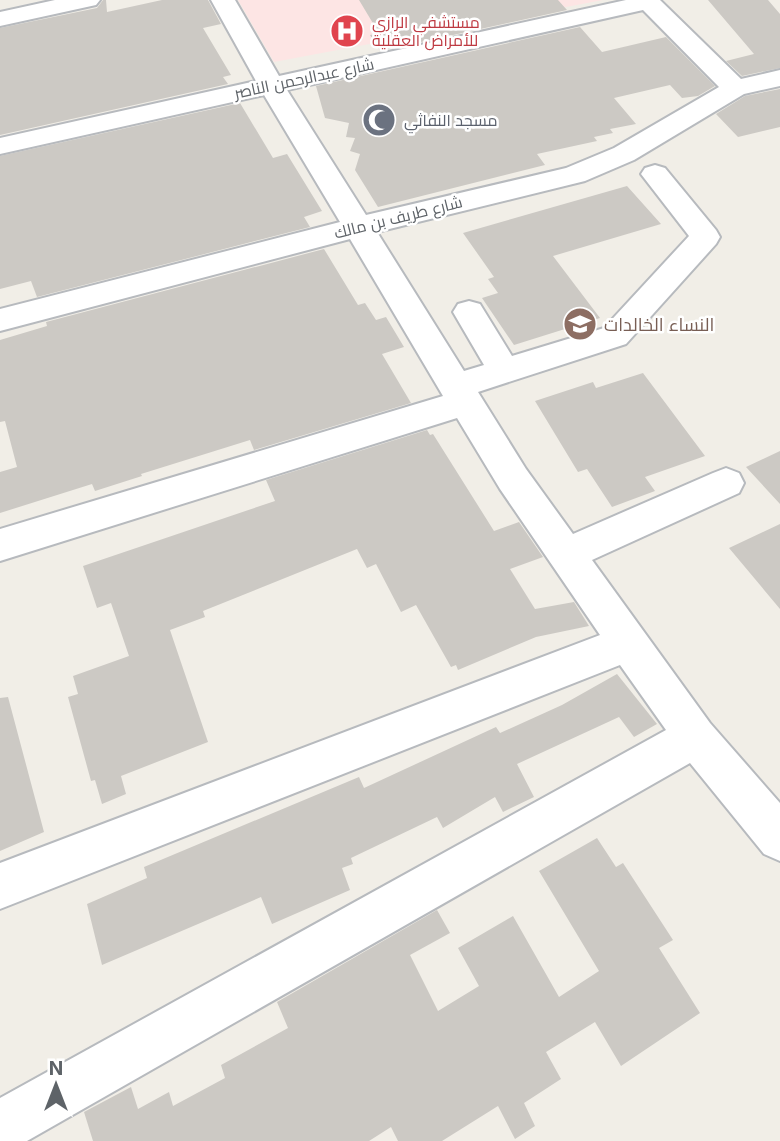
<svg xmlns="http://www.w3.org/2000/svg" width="780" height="1141" viewBox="0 0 780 1141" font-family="Inter,Cairo,sans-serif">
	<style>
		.medical { fill: #fde5e4 }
		.building { fill: #ccc9c4 }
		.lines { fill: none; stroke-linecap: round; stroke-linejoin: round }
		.minor-casing { stroke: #b7babe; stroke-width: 4 }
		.minor { fill: #fff; fill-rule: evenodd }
		.labels { text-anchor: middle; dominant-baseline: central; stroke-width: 5; stroke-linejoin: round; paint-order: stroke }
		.far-health-label { font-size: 16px; fill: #be3a42; stroke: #fff; text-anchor: start }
		.far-street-label { font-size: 16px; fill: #5e6368; stroke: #fff }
		.far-worship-label { font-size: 16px; fill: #5b616d; stroke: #fff; text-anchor: start }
		.education-label { font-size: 18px; fill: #785e54; stroke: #fff; text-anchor: start }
	</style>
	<rect width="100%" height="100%" fill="#f1eee7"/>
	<path class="medical" d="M238,0H603L274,62Z"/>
	<path class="building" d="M103,0H106L107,12L162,0H208L221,24L203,28L231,75L223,77L228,84L0,135V28L97,8Z
		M359,0H558L567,10L380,51L370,35L375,34L373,31L377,30Z
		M708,0H768L780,14V68L742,76L726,61L754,54Z
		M580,27L602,52L666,37L715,86L698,96L682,98L670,85L614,98L636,124L610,129L613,133L594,137L597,141L537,154L545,165L378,207L355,170L360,154L350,151L355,138L346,137L349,123L325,118L316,86Z
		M780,89V127L738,137L716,114L745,96Z
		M240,103L273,158L287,154L322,211L304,217L310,227L37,297L31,281L0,289V156Z
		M627,186L661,224L553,256L600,318L514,345L482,298L498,293L488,279L494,277L463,233Z
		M324,249L358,305L365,303L376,320L386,317L404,347L382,354L411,403L254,450L250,440L141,474L142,476L95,491L92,484L0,513V472L17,467L5,421L0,422V340L47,326L46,322Z
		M643,373L705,456L645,477L655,491L612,507L587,469L578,472L535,401L593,382L596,388Z
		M427,430L430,435L433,434L494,531L519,522L543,557L510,569L535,609L574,602L589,626L536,637L458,670L456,665L451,667L416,605L401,612L376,564L367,568L357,549L203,611L205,617L170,630L208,742L121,776L126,794L102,804L95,780L91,781L68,697L78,694L73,676L129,656L111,603L97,608L83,566L275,501L266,480Z
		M780,451V504L746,467Z
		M780,524V609L729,548Z
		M617,674L657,724L634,737L619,717L517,764L534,797L503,812L495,797L443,828L437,817L351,858L353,864L342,868L350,890L272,924L261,897L102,965L87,904L147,878L144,867L359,777L364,788L496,727L500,733L562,705Z
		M8,697L44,832L0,851V698Z
		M597,838L616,867L623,863L673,940L659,948L700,1013L621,1066L595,1022L546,1052L561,1079L524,1103L535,1126L515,1139L498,1106L442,1141H398L391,1127L369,1141H93L84,1112L131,1087L138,1109L169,1092L173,1106L225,1078L221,1065L288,1028L277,1002L437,910L450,933L410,955L438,1011L479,986L458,948L513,916L559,997L599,971L539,871Z"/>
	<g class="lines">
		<defs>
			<path id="minor" d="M55,0H100L96,5L0,26V12Z
				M211,0H235L279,76L626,0H660L741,79L780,70V86L744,94L634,160L585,181L377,232L464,371L484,365L453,312L458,304L469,301L480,304L512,356L604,328L689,236L641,174L645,168L655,165L665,168L716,230L720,237L716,244L626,344L478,392L526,469L573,534L713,473L726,468L739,473L744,483L739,493L592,560L710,723L780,803V861L764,854L690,763L27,1141H0V1098L666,730L620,665L0,909V863L600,635L500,489L457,418L0,561V529L443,396L350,239L0,331V309L340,222L264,95L0,154V138L256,81ZM643,10L719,87L614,148L566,168L366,215L287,90Z"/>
		</defs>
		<use href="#minor" class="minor-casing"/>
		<use href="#minor" class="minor"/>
	</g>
	<defs>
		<symbol id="hospital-disc" viewBox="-11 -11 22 22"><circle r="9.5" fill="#e0444e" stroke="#fff"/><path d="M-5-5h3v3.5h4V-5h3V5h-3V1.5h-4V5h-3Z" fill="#fff"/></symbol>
		<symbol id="mosque-disc" viewBox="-11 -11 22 22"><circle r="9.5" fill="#6b7280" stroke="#fff"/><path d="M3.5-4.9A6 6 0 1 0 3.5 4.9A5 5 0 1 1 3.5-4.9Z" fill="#fff"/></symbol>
		<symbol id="school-disc" viewBox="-11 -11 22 22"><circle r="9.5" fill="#8d6e63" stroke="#fff"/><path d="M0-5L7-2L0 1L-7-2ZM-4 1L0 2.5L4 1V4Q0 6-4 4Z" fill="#fff"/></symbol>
	</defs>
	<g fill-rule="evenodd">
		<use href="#hospital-disc" x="328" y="12" width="38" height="38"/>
		<use href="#mosque-disc" x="360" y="101" width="38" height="38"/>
		<use href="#school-disc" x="561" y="305" width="38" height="38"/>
	</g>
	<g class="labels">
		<g class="far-health-label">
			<text x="372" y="22">مستشفي الرازي<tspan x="372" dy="18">للأمراض العقلية</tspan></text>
		</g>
		<g class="far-street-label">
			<text transform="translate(304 78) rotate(-12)">شارع عبدالرحمن الناصر</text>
			<text transform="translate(398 217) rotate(-14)">شارع طريف بن مالك</text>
		</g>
		<g class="far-worship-label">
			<text x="404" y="120">مسجد النفاثي</text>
		</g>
		<g class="education-label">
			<text x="604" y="324">النساء الخالدات</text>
		</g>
	</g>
	<g transform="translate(56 1085)" stroke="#ffffff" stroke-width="5" paint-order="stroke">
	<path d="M0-5L12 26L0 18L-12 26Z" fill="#5e6368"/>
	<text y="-10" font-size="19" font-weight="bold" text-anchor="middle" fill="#5e6368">N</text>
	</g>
</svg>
